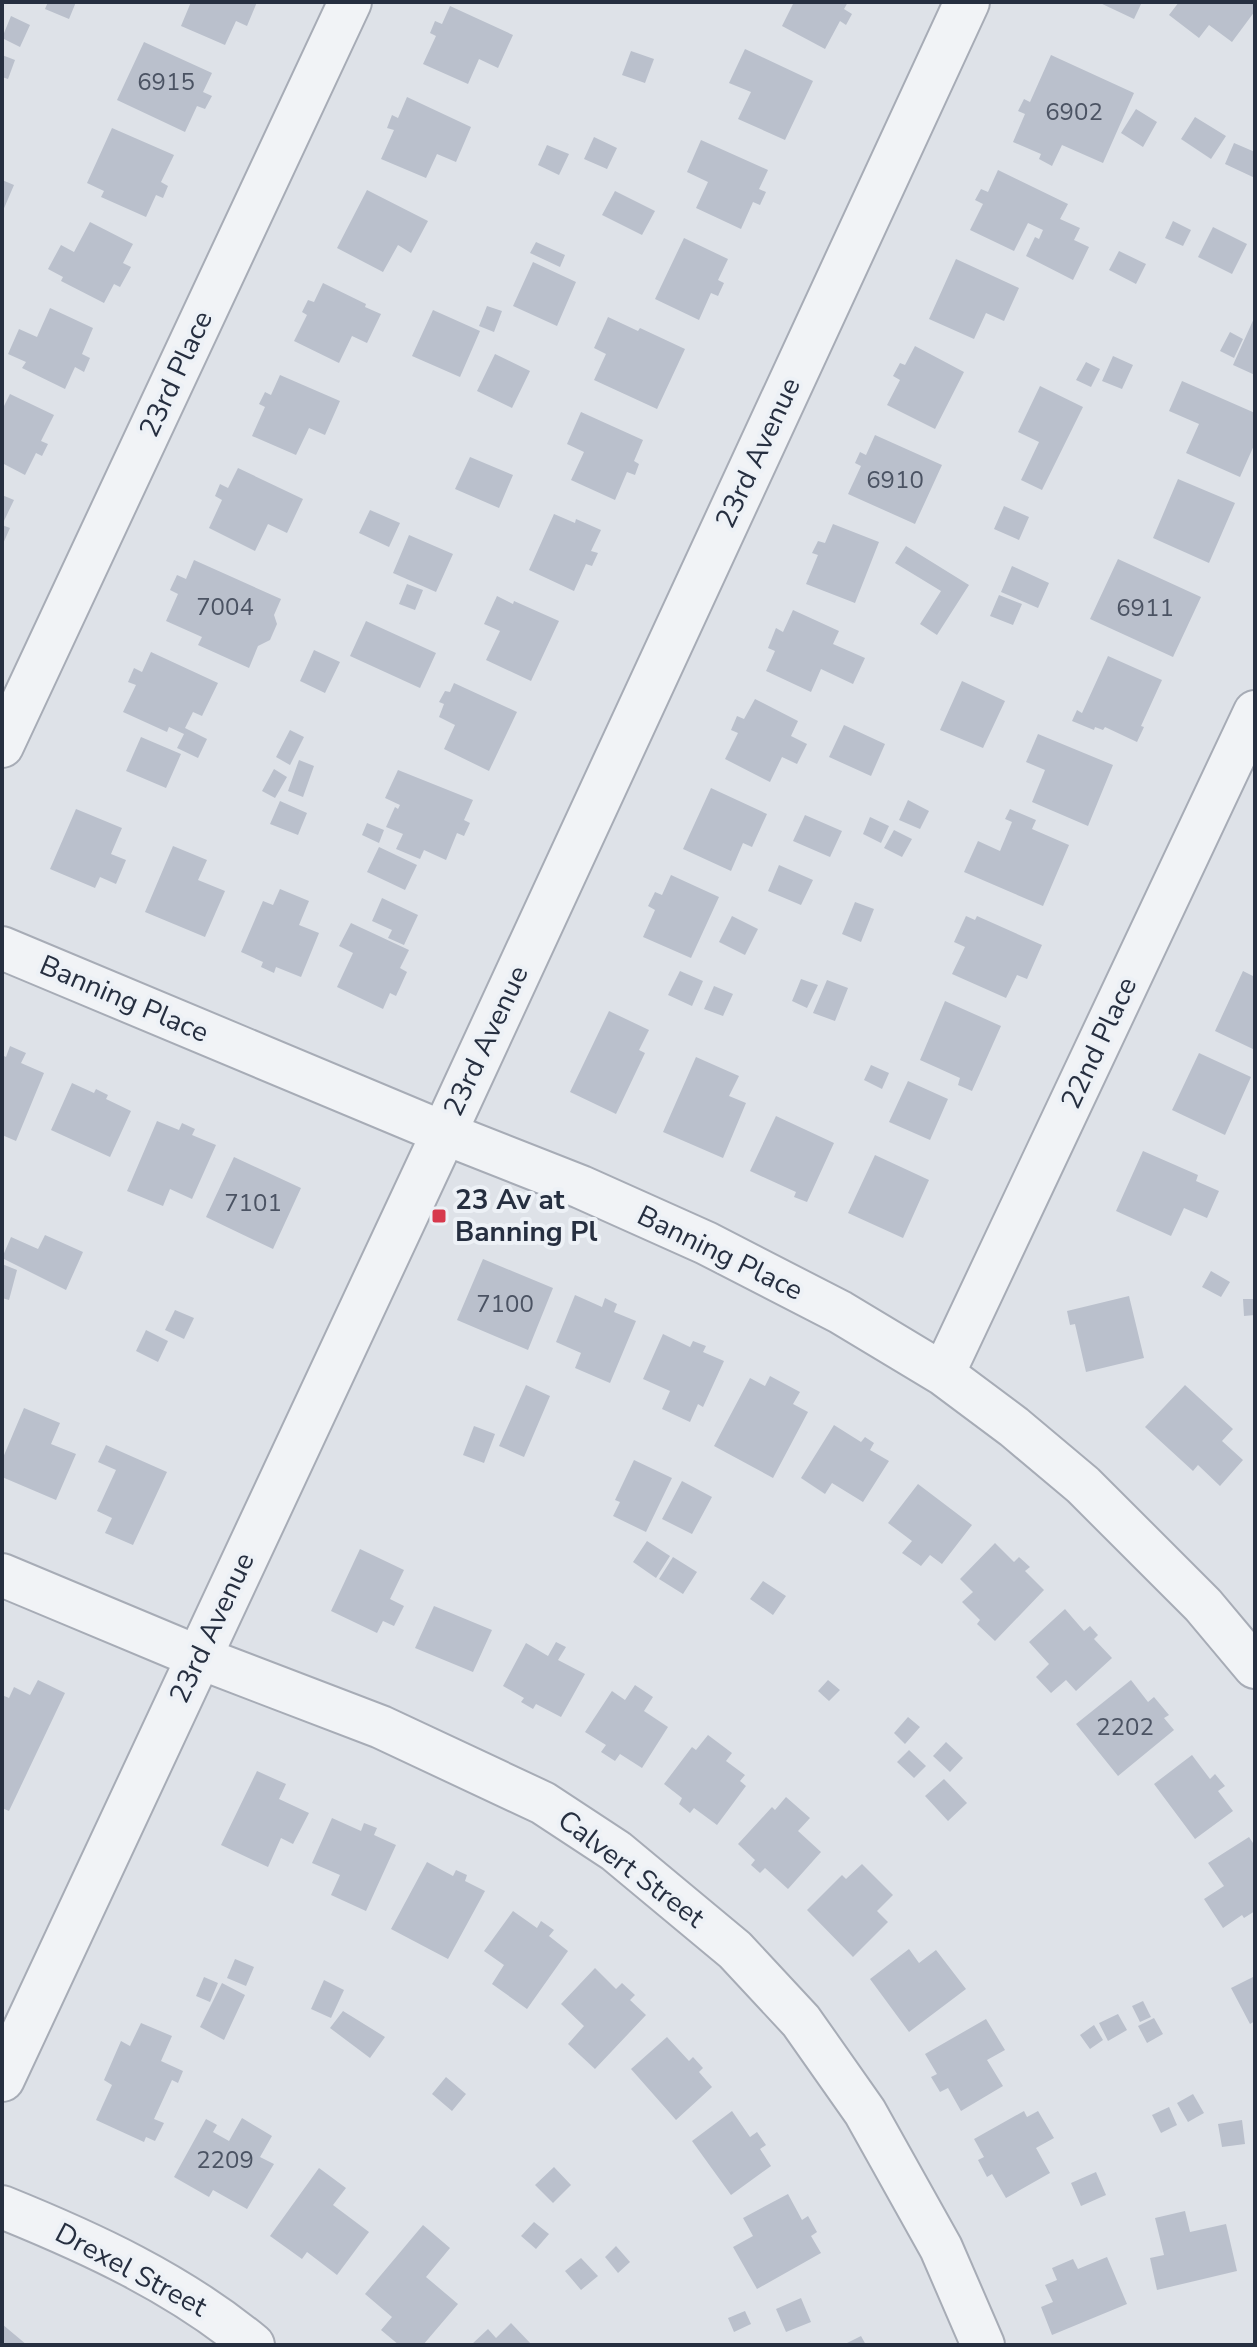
<svg xmlns="http://www.w3.org/2000/svg" width="1257" height="2347" viewBox="0 0 1257 2347" font-family="'Nunito Sans',sans-serif">
	<style>
		.building { fill: #bac0cc }
		.lines { fill: none; stroke-linecap: round; stroke-linejoin: round }
		.minor-casing { stroke: #a7acb6; stroke-width: 46 }
		.tertiary-casing { stroke: #a7acb6; stroke-width: 48 }
		.minor { stroke: #f1f3f6; stroke-width: 42 }
		.tertiary { stroke: #f1f3f6; stroke-width: 44 }
		.poi-dot { fill: #d7394d; stroke: #edf1f6; stroke-width: 3 }
		.labels { text-anchor: middle; dominant-baseline: central; stroke-width: 8; stroke-linejoin: round; paint-order: stroke }
		.number-label { font-size: 24px; fill: #4b5363 }
		.street-label { font-size: 28px; fill: #262f40; stroke: #edf1f6 }
		.poi-label { font-size: 28px; font-weight: bold; fill: #262f40; stroke: #edf1f6; text-anchor: start }
	</style>
	<rect width="100%" height="100%" fill="#dee2e8"/>
	<path class="building" d="M48,2H76L69,19L45,9Z
		M191,2H257L247,26L236,21L225,45L181,26Z
		M794,2H848L844,9L852,14L846,25L840,21L825,49L782,26Z
		M1098,2H1142L1134,19Z
		M1179,2H1255V11L1232,42L1209,25L1199,38L1169,15Z
		M450,6L513,35L498,68L479,59L468,84L423,64L436,36L430,33L435,21L442,24Z
		M11,16L30,25L20,47L2,38Z
		M144,42L212,73L203,92L212,96L205,109L197,106L185,132L117,100Z
		M745,49L813,81L785,140L738,119L751,92L729,83Z
		M631,51L654,59L645,83L622,75Z
		M2,55L15,60L8,79L2,77Z
		M1051,55L1134,93L1103,163L1062,145L1052,166L1039,159L1041,154L1013,142L1025,114L1018,111L1024,99L1030,102Z
		M407,97L471,127L456,162L437,154L426,178L381,159L394,130L387,128L392,115L398,118Z
		M1136,109L1157,122L1143,147L1121,133Z
		M1195,117L1226,136L1211,159L1181,139Z
		M112,128L174,155L161,182L168,186L163,198L156,195L146,217L101,197L104,191L87,183Z
		M594,137L617,148L607,169L584,159Z
		M701,140L768,170L759,189L766,192L760,205L753,202L741,229L696,208L708,182L687,172Z
		M1234,143L1255,152V178L1225,164Z
		M547,145L569,154L559,175L538,165Z
		M998,170L1068,204L1060,219L1080,228L1074,240L1089,247L1073,280L1026,256L1035,237L1039,239L1043,230L1028,223L1014,251L970,230L983,204L975,200L981,189L988,192Z
		M2,180L14,185L2,213Z
		M367,190L428,221L411,253L398,245L383,272L337,248Z
		M615,191L655,211L642,235L602,215Z
		M1173,221L1191,230L1183,246L1165,238Z
		M90,222L133,244L123,263L131,267L120,287L114,284L104,303L61,281L63,277L48,269L61,245L74,252Z
		M1213,227L1247,244L1232,274L1198,257Z
		M684,238L728,259L718,280L724,283L718,296L711,293L699,320L655,299Z
		M536,242L565,255L560,267L530,253Z
		M1119,251L1146,264L1136,284L1109,270Z
		M956,259L1019,288L1004,321L986,313L974,339L929,319Z
		M533,262L576,282L557,326L513,306Z
		M323,283L366,304L365,307L381,314L367,343L352,336L339,363L294,341L307,315L302,312L308,300L314,302Z
		M487,306L502,311L494,332L479,326Z
		M50,308L93,328L82,354L90,358L84,372L75,367L65,389L22,368L26,362L8,354L19,329L37,337Z
		M433,310L480,331L460,377L412,356Z
		M1255,316V375L1233,365Z
		M608,317L638,331L640,328L685,349L657,409L594,380L606,354L594,348Z
		M1230,332L1243,339L1234,358L1220,351Z
		M915,346L964,372L935,429L887,405L900,380L893,376L900,363L905,365Z
		M495,354L530,371L512,408L477,391Z
		M1113,356L1133,365L1122,389L1102,381Z
		M1086,362L1100,369L1091,387L1076,380Z
		M280,375L340,401L325,435L309,428L296,455L252,436L265,407L259,404L265,392L271,395Z
		M1182,381L1255,413V443L1240,477L1186,453L1199,424L1169,411Z
		M1040,386L1083,407L1042,490L1021,480L1039,442L1018,432Z
		M10,394L54,415L41,441L48,444L42,456L36,453L25,475L2,463V410Z
		M581,412L643,440L634,461L639,464L635,475L627,472L615,500L571,480L584,452L567,444Z
		M875,435L942,465L915,524L848,494L861,466L855,463L860,452L866,455Z
		M470,457L513,475L499,508L455,489Z
		M238,468L303,499L287,533L268,524L255,551L209,528L222,500L215,496L220,484L228,488Z
		M1178,479L1235,503L1209,563L1153,538Z
		M2,495L14,500L2,525L10,528L2,546Z
		M1004,506L1029,517L1019,540L994,529Z
		M370,510L400,523L389,547L359,533Z
		M554,514L575,523L576,519L601,530L591,551L598,553L592,566L586,564L574,591L529,570Z
		M833,524L879,542L855,603L806,584L818,555L812,553L818,541L825,543Z
		M409,535L453,554L436,592L393,573Z
		M906,546L969,585L937,635L920,624L941,591L895,563Z
		M1118,559L1201,597L1173,657L1090,619Z
		M194,560L281,599L274,615L277,624L270,640L258,646L249,668L198,645L202,637L166,621L178,594L170,590L177,575L186,579Z
		M1012,566L1049,583L1038,608L1001,592Z
		M407,584L423,590L415,610L399,604Z
		M999,595L1022,604L1013,625L990,616Z
		M497,596L513,604L514,601L559,621L531,681L486,660L500,631L484,624Z
		M793,610L839,631L833,644L865,658L853,684L821,669L811,692L766,671L775,651L768,648L776,628L783,632Z
		M366,621L436,653L420,688L350,656Z
		M314,650L340,662L325,693L300,681Z
		M151,652L218,683L202,716L193,712L185,728L207,739L198,758L177,748L184,734L169,727L167,732L123,712L136,685L128,682L134,668L142,672Z
		M1108,656L1162,680L1141,726L1144,727L1137,742L1105,727L1103,730L1095,727L1094,730L1072,721L1077,710L1082,713Z
		M962,681L1005,701L983,748L940,730Z
		M454,683L517,712L489,771L444,749L455,725L439,717L444,704L439,702L445,691L450,692Z
		M755,699L798,721L791,736L807,744L797,764L782,757L770,782L725,759L738,733L731,730L737,716L744,719Z
		M844,725L885,744L871,776L829,757Z
		M290,730L304,737L290,765L276,757Z
		M1038,734L1113,765L1088,826L1032,802L1045,770L1026,762Z
		M141,737L181,754L166,788L126,771Z
		M299,760L314,766L303,797L288,791Z
		M274,769L287,777L275,798L262,791Z
		M398,770L473,800L464,820L470,823L464,836L457,833L446,860L424,850L420,859L396,849L403,834L386,827L395,807L398,809L400,805L385,798Z
		M711,788L767,814L752,847L743,843L731,871L683,849Z
		M908,800L929,811L920,829L899,820Z
		M280,801L307,813L298,835L270,824Z
		M76,809L122,828L111,854L126,860L116,884L100,877L95,888L50,869Z
		M1010,809L1036,820L1032,829L1069,845L1043,906L964,872L978,841L1000,851L1012,822L1005,819Z
		M805,815L842,831L830,857L793,841Z
		M870,817L889,826L881,843L863,834Z
		M367,823L384,830L379,843L362,835Z
		M894,830L912,839L902,857L884,848Z
		M173,846L207,860L198,880L225,891L205,937L145,912Z
		M379,847L417,865L405,890L367,872Z
		M779,865L813,880L801,905L768,891Z
		M671,875L719,897L691,958L643,937L655,910L648,906L655,892L662,895Z
		M280,889L309,901L299,925L319,933L301,977L276,967L274,973L261,967L263,962L241,952L263,901L273,905Z
		M382,898L418,915L404,945L388,938L392,930L372,921Z
		M855,902L874,909L861,942L842,934Z
		M732,916L758,929L745,955L719,942Z
		M966,916L975,920L977,916L1042,945L1027,979L1017,975L1006,998L952,974L965,947L954,942Z
		M351,923L409,950L400,968L407,972L396,996L390,993L383,1009L337,987L353,953L339,946Z
		M680,971L703,981L692,1006L668,995Z
		M1243,971L1255,977V1050L1215,1031Z
		M801,979L818,985L807,1008L792,1001Z
		M827,980L848,988L835,1021L813,1013Z
		M714,986L733,994L723,1016L704,1009Z
		M945,1001L1001,1026L972,1091L958,1085L960,1078L920,1060Z
		M609,1011L649,1030L639,1050L645,1053L616,1114L570,1092Z
		M10,1046L26,1053L21,1063L44,1073L16,1141L2,1135V1055L6,1057Z
		M1199,1053L1251,1077L1225,1135L1172,1110Z
		M696,1057L739,1076L729,1096L746,1103L723,1158L663,1132Z
		M871,1065L889,1073L882,1089L864,1080Z
		M908,1081L948,1099L930,1140L889,1122Z
		M72,1083L94,1093L96,1089L108,1095L106,1099L131,1111L110,1157L51,1130Z
		M776,1116L834,1143L807,1202L794,1197L796,1192L750,1171Z
		M157,1121L179,1130L182,1123L195,1129L192,1135L216,1145L192,1199L170,1189L163,1206L127,1191Z
		M1143,1151L1198,1175L1196,1181L1219,1191L1207,1218L1184,1208L1171,1236L1116,1211Z
		M875,1155L929,1180L903,1238L848,1213Z
		M234,1157L301,1188L273,1249L206,1217Z
		M45,1235L83,1252L66,1290L2,1258L11,1237L38,1249Z
		M483,1259L553,1288L528,1350L457,1320Z
		M2,1264L17,1270L9,1300L2,1298Z
		M1211,1271L1230,1282L1221,1297L1202,1287Z
		M575,1295L602,1307L605,1298L617,1304L614,1312L636,1321L610,1383L575,1368L581,1353L556,1342Z
		M1129,1296L1144,1358L1086,1372L1075,1324L1070,1325L1067,1311Z
		M1243,1299H1255V1315L1244,1316Z
		M175,1310L194,1318L184,1339L165,1330Z
		M146,1330L168,1341L158,1362L136,1351Z
		M663,1334L690,1347L693,1341L706,1346L703,1352L724,1361L703,1407L698,1404L690,1422L662,1409L670,1391L643,1379Z
		M770,1376L800,1392L793,1404L808,1412L773,1478L714,1446L750,1378L765,1386Z
		M526,1385L550,1396L524,1457L499,1446Z
		M1185,1385L1233,1429L1222,1441L1243,1460L1220,1486L1198,1465L1193,1471L1145,1427Z
		M24,1408L60,1423L51,1444L76,1454L56,1500L2,1477V1460Z
		M834,1425L861,1442L865,1437L874,1443L870,1450L889,1461L863,1502L832,1483L825,1494L801,1478Z
		M474,1426L495,1434L484,1463L463,1455Z
		M106,1445L167,1472L133,1545L105,1533L112,1518L97,1511L116,1470L98,1462Z
		M634,1460L672,1478L646,1532L613,1516L620,1502L615,1500Z
		M682,1481L712,1497L692,1534L662,1519Z
		M918,1484L972,1525L942,1564L930,1555L921,1566L902,1553L912,1541L888,1523Z
		M647,1541L670,1556L656,1578L633,1562Z
		M995,1543L1014,1562L1019,1557L1030,1567L1025,1571L1044,1590L995,1641L977,1624L980,1620L962,1602L973,1592L960,1579Z
		M360,1549L404,1570L390,1599L404,1606L394,1626L383,1621L377,1633L331,1611Z
		M673,1557L697,1572L683,1594L659,1579Z
		M763,1581L786,1596L773,1615L750,1599Z
		M434,1606L492,1630L473,1672L415,1648Z
		M1065,1609L1084,1631L1090,1626L1098,1635L1094,1639L1112,1658L1076,1691L1066,1680L1051,1693L1036,1677L1049,1664L1029,1642Z
		M556,1642L566,1647L558,1660L585,1674L561,1717L536,1704L533,1709L521,1702L524,1698L503,1686L526,1643L548,1656Z
		M38,1680L65,1693L9,1811L2,1808V1695L9,1698L14,1687L30,1695Z
		M828,1680L840,1690L829,1701L818,1691Z
		M1131,1680L1148,1702L1154,1697L1169,1715L1164,1718L1174,1730L1118,1776L1076,1724Z
		M635,1685L653,1697L644,1711L668,1727L642,1768L620,1754L615,1761L601,1752L606,1745L585,1732L612,1691L625,1700Z
		M908,1717L920,1727L905,1744L894,1733Z
		M708,1735L732,1753L726,1761L745,1775L740,1781L746,1786L717,1825L694,1808L690,1813L679,1804L682,1798L664,1784L692,1747L696,1750Z
		M946,1742L963,1758L950,1772L933,1756Z
		M909,1750L926,1766L914,1778L897,1762Z
		M1192,1755L1210,1779L1215,1774L1225,1786L1218,1791L1233,1811L1195,1839L1154,1784Z
		M257,1771L286,1784L279,1799L309,1813L293,1844L281,1838L268,1867L221,1845Z
		M944,1779L967,1803L948,1821L925,1796Z
		M786,1797L810,1818L798,1831L821,1852L788,1889L765,1868L760,1873L751,1865L755,1860L738,1844L772,1807L775,1810Z
		M332,1818L361,1831L364,1823L377,1828L374,1835L396,1845L366,1911L331,1895L340,1875L312,1863Z
		M1249,1837L1255,1846V1911L1244,1918L1242,1915L1223,1928L1204,1899L1224,1886L1208,1863Z
		M427,1862L453,1876L456,1870L467,1875L465,1881L485,1891L448,1959L391,1929Z
		M862,1864L893,1895L877,1911L888,1922L853,1957L807,1910L842,1875L846,1879Z
		M513,1911L537,1928L541,1921L554,1930L549,1936L568,1951L527,2009L492,1984L504,1965L484,1951Z
		M909,1949L919,1963L936,1950L966,1989L909,2032L870,1979Z
		M235,1959L254,1967L246,1986L227,1978Z
		M595,1968L616,1989L622,1983L635,1995L630,2000L646,2015L595,2069L568,2044L584,2026L561,2004Z
		M1255,1976V2021L1250,2024L1231,1988Z
		M204,1977L218,1983L210,2002L196,1996Z
		M324,1980L344,1990L331,2018L311,2009Z
		M222,1983L245,1995L224,2040L200,2027Z
		M1143,2001L1151,2017L1140,2022L1132,2006Z
		M343,2011L385,2037L370,2058L330,2028Z
		M1118,2014L1127,2030L1108,2041L1099,2023Z
		M1154,2018L1163,2034L1147,2043L1138,2026Z
		M986,2019L1005,2050L987,2060L1003,2086L961,2111L948,2088L940,2092L931,2077L937,2074L925,2054Z
		M141,2023L172,2036L161,2061L183,2071L178,2083L172,2080L154,2119L164,2123L155,2141L146,2137L144,2142L96,2120L112,2085L104,2080L121,2041L130,2046Z
		M1094,2025L1103,2040L1090,2049L1080,2035Z
		M667,2037L689,2061L693,2057L703,2068L699,2072L712,2087L676,2120L631,2069Z
		M446,2077L466,2094L452,2111L432,2094Z
		M1193,2094L1204,2113L1188,2122L1177,2103Z
		M1169,2107L1177,2125L1161,2133L1152,2115Z
		M732,2111L750,2137L757,2132L766,2145L760,2149L771,2166L731,2195L692,2141Z
		M1024,2111L1027,2117L1038,2111L1054,2138L1036,2148L1050,2173L1006,2198L992,2174L987,2177L978,2160L984,2157L974,2139Z
		M242,2118L272,2136L260,2157L274,2164L247,2209L213,2190L209,2197L174,2177L206,2119L217,2125L213,2132L229,2141Z
		M1242,2120L1245,2144L1222,2147L1218,2124Z
		M554,2167L571,2185L553,2203L535,2185Z
		M319,2168L346,2188L333,2205L369,2232L337,2275L307,2252L302,2259L270,2236Z
		M1096,2172L1106,2195L1081,2206L1071,2183Z
		M788,2194L802,2220L808,2216L817,2232L811,2236L821,2253L757,2289L733,2247L753,2236L743,2218Z
		M1185,2211L1190,2232L1226,2224L1237,2271L1157,2290L1150,2258L1164,2255L1155,2218Z
		M534,2222L549,2234L536,2249L521,2236Z
		M423,2225L450,2248L426,2277L458,2304L423,2345H399L381,2330L392,2317L365,2294Z
		M616,2246L630,2262L618,2273L605,2257Z
		M1107,2257L1127,2304L1052,2335L1041,2307L1053,2302L1045,2285L1057,2280L1052,2268L1073,2259L1078,2269Z
		M581,2258L598,2276L581,2290L565,2271Z
		M801,2298L811,2322L786,2332L776,2309Z
		M745,2311L751,2324L734,2332L728,2318Z
		M511,2323L532,2345H471L488,2329L496,2338Z
		M2,2324L27,2345H2Z
		M861,2336L866,2345H843Z"/>
	<g class="lines">
		<defs>
			<path id="minor" d="M2,746L350,2
				M2,948L444,1133L581,1187L706,1243L840,1312L943,1374L1014,1427L1083,1485L1203,1605L1255,1667
				M943,1374L1255,712
				M2,1575L198,1657L381,1727L543,1803L616,1851L735,1950L801,2021L865,2112L941,2248L983,2345
				M2,2207C91,2243 178,2283 253,2345"/>
			<path id="tertiary" d="M2,2079L444,1133L967,2"/>
		</defs>
		<use href="#minor" class="minor-casing"/>
		<use href="#tertiary" class="tertiary-casing"/>
		<use href="#minor" class="minor"/>
		<use href="#tertiary" class="tertiary"/>
	</g>
	<rect class="poi-dot" x="431" y="1208" width="16" height="16" rx="4"/>
	<g class="labels">
		<g class="number-label">
			<text x="166" y="82">6915</text>
			<text x="1074" y="112">6902</text>
			<text x="895" y="480">6910</text>
			<text x="225" y="607">7004</text>
			<text x="1145" y="608">6911</text>
			<text x="253" y="1203">7101</text>
			<text x="505" y="1304">7100</text>
			<text x="1125" y="1727">2202</text>
			<text x="225" y="2160">2209</text>
		</g>
		<g class="street-label">
			<text transform="translate(176 374) rotate(-65)">23rd Place</text>
			<text transform="translate(758 453) rotate(-65)">23rd Avenue</text>
			<text transform="translate(124 999) rotate(23)">Banning Place</text>
			<text transform="translate(486 1041) rotate(-65)">23rd Avenue</text>
			<text transform="translate(1099 1043) rotate(-65)">22nd Place</text>
			<text transform="translate(720 1253) rotate(26)">Banning Place</text>
			<text transform="translate(212 1628) rotate(-65)">23rd Avenue</text>
			<text transform="translate(631 1869) rotate(37)">Calvert Street</text>
			<text transform="translate(131 2270) rotate(28)">Drexel Street</text>
		</g>
		<g class="poi-label">
			<text x="455" y="1200">23 Av at<tspan x="455" dy="32">Banning Pl</tspan></text>
		</g>
	</g>
	<rect width="1257" height="2347" fill="none" stroke="#262f40" stroke-width="8"/>
</svg>
